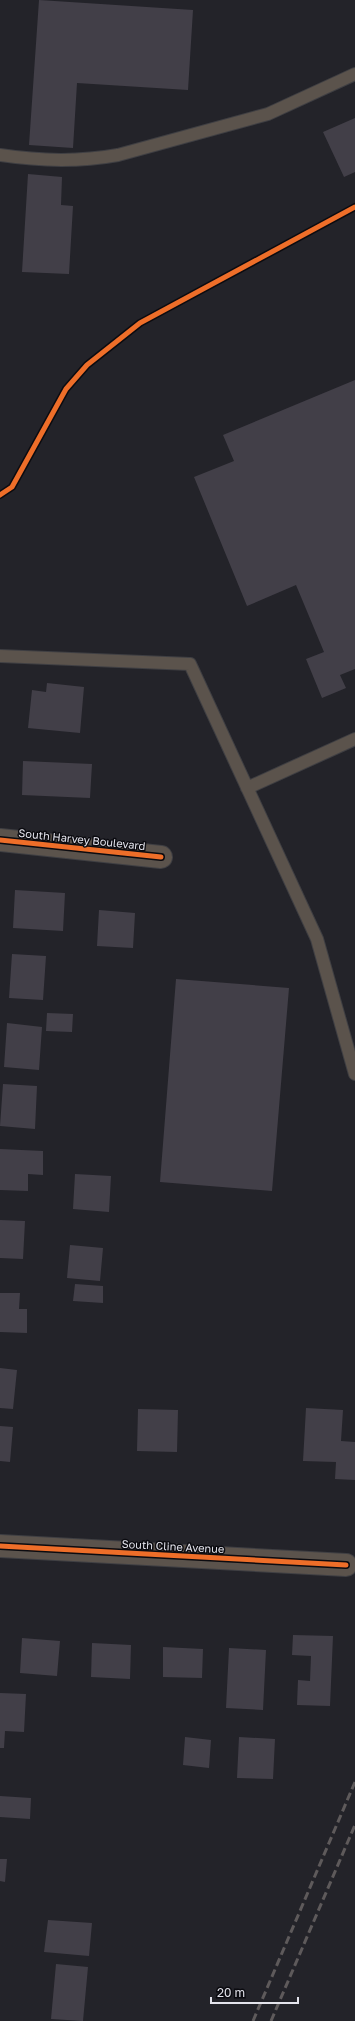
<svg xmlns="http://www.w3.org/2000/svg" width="355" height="2021" viewBox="0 0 355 2021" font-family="'Golos Text',sans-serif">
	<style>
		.building { fill: #423f48 }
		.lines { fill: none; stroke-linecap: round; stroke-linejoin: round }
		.lane-casing { stroke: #3f3f43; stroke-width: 14 }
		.street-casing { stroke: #3f3f43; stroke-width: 24 }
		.lane { stroke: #5b534c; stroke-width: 12 }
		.street { stroke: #5b534c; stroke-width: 22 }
		.rail { stroke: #5e5a5b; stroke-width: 3; stroke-dasharray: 8 4; stroke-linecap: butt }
		.cycleway-casing { stroke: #0b0b10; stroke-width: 8 }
		.cycleway { stroke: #ee6e29; stroke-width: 5 }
		.labels { text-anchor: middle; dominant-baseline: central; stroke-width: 3; stroke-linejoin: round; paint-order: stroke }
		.street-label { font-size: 11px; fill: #e4e4ec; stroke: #0b0b10 }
	</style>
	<rect width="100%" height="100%" fill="#232329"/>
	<path class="building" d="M39,0L193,10L188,90L77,83L73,148L29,145Z
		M355,118V172L344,177L323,132Z
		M28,174L62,177L61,205L73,206L69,274L22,272Z
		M355,380V669L340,675L346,688L322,698L306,659L324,652L296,585L247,606L194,477L234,461L223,435Z
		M47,683L84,687L80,733L28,728L32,690L46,692Z
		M23,761L92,764L90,798L22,795Z
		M15,890L65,893L63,931L13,928Z
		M99,910L135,913L133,948L97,946Z
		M12,954L46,956L43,1000L9,998Z
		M176,979L289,988L272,1191L160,1182Z
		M47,1013L73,1014L72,1032L46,1031Z
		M7,1023L42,1027L39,1070L4,1067Z
		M3,1084L37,1086L35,1129L0,1126Z
		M0,1149L43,1151V1175L28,1174V1191L0,1190Z
		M75,1174L111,1176L109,1212L73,1209Z
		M0,1220L25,1221L23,1259L0,1258Z
		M70,1245L103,1248L100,1281L67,1278Z
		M75,1284L103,1286V1303L73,1301Z
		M0,1293H20L19,1309H27V1333L0,1332Z
		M0,1368L17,1370L13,1409L0,1408Z
		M306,1408L343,1410L341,1441L355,1442V1480L335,1479L336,1462L303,1461Z
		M138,1409L178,1410L177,1452L137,1451Z
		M0,1426L13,1427L10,1462L0,1461Z
		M293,1635L333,1636L330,1706L297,1705L298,1680L310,1681L311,1656L292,1655Z
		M22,1638L60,1641L57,1676L20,1673Z
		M92,1643L131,1645L130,1679L91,1677Z
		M163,1647L203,1649L202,1678L163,1677Z
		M229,1648L266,1650L263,1710L226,1708Z
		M0,1693L26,1694L24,1732L5,1731L4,1748H0Z
		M185,1737L211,1740L209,1768L183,1765Z
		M239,1737L275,1739L273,1779L237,1778Z
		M0,1796L31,1798L30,1819L0,1817Z
		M0,1859H7L5,1882L0,1881Z
		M48,1920L92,1923L89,1956L44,1952Z
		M56,1964L88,1967L83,2021L51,2019Z"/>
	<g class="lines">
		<defs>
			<path id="lane" d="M0,155C39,161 79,162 118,155L268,114L355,74
				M0,656L190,664L317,939L355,1074
				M247,788L355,739"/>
			<path id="street" d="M0,840L161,857
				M0,1546L346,1565"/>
		</defs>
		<use href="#lane" class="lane-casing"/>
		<use href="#street" class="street-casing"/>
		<use href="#lane" class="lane"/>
		<use href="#street" class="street"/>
		<path class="rail" d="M253,2021L355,1782
			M271,2021L355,1825"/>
		<defs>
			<path id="cycleway" d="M0,495L12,487L66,389L87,365L140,323L355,207
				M0,840L161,857
				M0,1546L346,1565"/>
		</defs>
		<use href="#cycleway" class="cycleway-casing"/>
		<use href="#cycleway" class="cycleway"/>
	</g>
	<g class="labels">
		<g class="street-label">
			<text transform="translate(82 839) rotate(6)">South Harvey Boulevard</text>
			<text transform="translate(173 1546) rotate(3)">South Cline Avenue</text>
		</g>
	</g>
	<path d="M211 1997v6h87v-6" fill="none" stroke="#e4e4ec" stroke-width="2"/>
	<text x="217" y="1997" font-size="12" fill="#e4e4ec" stroke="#0b0b10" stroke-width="3" paint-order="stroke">20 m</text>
</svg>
